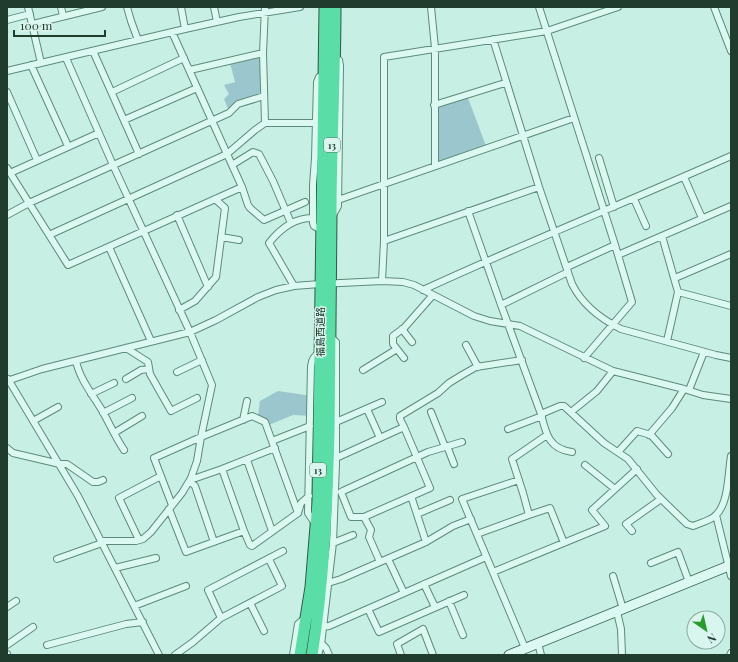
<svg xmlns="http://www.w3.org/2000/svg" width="738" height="662" viewBox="0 0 738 662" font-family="'Playfair Display','Noto Sans JP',serif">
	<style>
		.green { fill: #9bc6cd }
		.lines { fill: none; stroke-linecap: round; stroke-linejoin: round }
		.street-casing { stroke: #5d8b77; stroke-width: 8 }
		.secondary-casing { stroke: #406d58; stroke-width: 11 }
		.highway-casing { stroke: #315945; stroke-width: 13 }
		.street { stroke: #dcf9f1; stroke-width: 6 }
		.secondary { stroke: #dcf9f1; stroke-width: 9 }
		.highway { stroke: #5adda7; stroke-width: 11 }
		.labels { text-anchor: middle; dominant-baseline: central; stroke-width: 3; stroke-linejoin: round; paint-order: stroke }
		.shield { fill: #d8f6ee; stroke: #577468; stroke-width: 1 }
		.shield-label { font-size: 9px; font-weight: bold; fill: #203c2e }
		.street-label { font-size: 10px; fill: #203c2e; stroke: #d8f6ee }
	</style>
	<rect width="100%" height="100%" fill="#c8efe4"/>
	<path class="green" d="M261,56L262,95L229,111L224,99L229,94L224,85L235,82L230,63Z
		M468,98L486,146L437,162V107Z
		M278,391L312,396L311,416L293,415L269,425L268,420L258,415L260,401Z"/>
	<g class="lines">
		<defs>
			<path id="street" d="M28,7L41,63
				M61,7L63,16
				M127,7L131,21L138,40
				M181,7L185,29
				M214,7L217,22
				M431,7L435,48V165
				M539,7L615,245L632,302L584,358
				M714,7L731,51
				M7,20L30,14
				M33,24L102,7
				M493,39L539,187L572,284C582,304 601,319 621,329L716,355L731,358
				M93,51L139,154
				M66,58L113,165L190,332L212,385L201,437L197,461L191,478L182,493L151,532L143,539L136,541H101
				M31,65L68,146
				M190,70L263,53
				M7,71L185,29L239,17L300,7
				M7,92L37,160
				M112,92L184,58
				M434,105L505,83
				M124,120L197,88
				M265,123L263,53L265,7
				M599,158L614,207
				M232,165L242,187L248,205L250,208L264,220L305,202
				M7,168L68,265L242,187
				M10,173L99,133
				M684,177L702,218
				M634,199L646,226
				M338,200L574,118
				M468,211L501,305L541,414L560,406H564L604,443L628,459L657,495L687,524L693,526C700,523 709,521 715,516C729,504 728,473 731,456
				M7,215L29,203L229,113L238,104L264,96
				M177,215L208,287
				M333,215L338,206L340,66L339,60L336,58
				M291,223L273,181L259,154L253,152L232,165L227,154L255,130L265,123H316
				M321,230L314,226L313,223V185L315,158L317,82L319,77L325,76
				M49,235L227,154L172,32
				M662,236L678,292L667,341
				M221,237L239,240
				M384,241L539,187
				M109,247L151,341
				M618,255L731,206
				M567,267L615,245
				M675,278L731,254
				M382,281L384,241V57L547,31L618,7
				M294,286L269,243C280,229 294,218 312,218
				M423,290C525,243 629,201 731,156
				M678,292L731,306
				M501,305L568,272
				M179,310L195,301L216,277L225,208L215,199
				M402,329L412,342
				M466,345L478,367
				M126,348L148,362L150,374L171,411L197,398
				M404,358L393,344V336L404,328L433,295
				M76,361C80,380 93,395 103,412C110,425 116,438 124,450
				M363,370L397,349
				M177,372L202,360
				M8,379L78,496L159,655
				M126,379L141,370L149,369
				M7,381L42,369L190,332L216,320L258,297L276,290L294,286L320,284L382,281L403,282L414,285L474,316L490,321L520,326L613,371L684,389L703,395L731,399
				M689,390L704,352
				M91,394L114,383
				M367,409L380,438
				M431,412L445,447
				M571,412L597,391L613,371
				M103,413L132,398
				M541,414C546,434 549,449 572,452
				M243,420L247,401
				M33,421L58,407
				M336,422L382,402
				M404,427L400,419V416L438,393L449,383L462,375L476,367L522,360
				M508,429L542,416
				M114,433L142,416
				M649,435L672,408L684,389
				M272,441L310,426
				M447,446L454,464
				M7,448L13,453L60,464H67L93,482H98L103,480
				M618,452L637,431L651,435L668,454
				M336,458L404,427L430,488L364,517H351L341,492L343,491L417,457L428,452L462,442
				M247,460L272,531
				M585,465L615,489
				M191,478H196L222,469L275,448
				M519,480L462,499L525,648
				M190,481L195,486L214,542
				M411,496L426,542
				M172,505L154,458L201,437L252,416L265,422L298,513
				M169,509L186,552L244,531L222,469
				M417,514L450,500
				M529,515L523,493L512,459L547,435
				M716,515L731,576
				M364,517L371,530L369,537L380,562
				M316,525L308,513L311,366C312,359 314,356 320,352
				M244,531L250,545L252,546L298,513L301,503L309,496
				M632,531L626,524L661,499
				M477,534L529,515L550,508L564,543
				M139,540L119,498L161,476
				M333,543L353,535
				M57,559L102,543
				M388,559L404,593
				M651,563L678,552L689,582
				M115,568L156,558
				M493,572L605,526L592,510L637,469
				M613,576L623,609
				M328,583L341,579L426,542L453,526L471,519
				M424,584L435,607
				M449,601L463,635
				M250,603L264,631
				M134,606L186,586
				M7,607L16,601
				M368,609L379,632L464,595
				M617,612L621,629L622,655
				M221,618L208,590L283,551
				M323,627L329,626L486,557
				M321,643L326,648L329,655
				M538,643L541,655
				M7,645L33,627
				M47,645L126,624L143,622
				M7,654V655
				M175,655L193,642L221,618L282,586L269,559
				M293,655L298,624L305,618
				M318,655L321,645L333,543L336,464V342L331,337
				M401,655L397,644L423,629L433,655
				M730,655L731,653"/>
			<path id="secondary" d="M509,655L731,565"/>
			<path id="highway" d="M300,655L311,587L318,502L325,7
				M312,655C324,581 327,506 329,431C330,359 331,287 331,216C331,146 335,77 335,7"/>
		</defs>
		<use href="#street" class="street-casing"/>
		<use href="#secondary" class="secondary-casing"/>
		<use href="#highway" class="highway-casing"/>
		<use href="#street" class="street"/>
		<use href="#secondary" class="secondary"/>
		<use href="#highway" class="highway"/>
	</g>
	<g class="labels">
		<g class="shield">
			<rect x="324" y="138" width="16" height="14" rx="3"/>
			<rect x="310" y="463" width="16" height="14" rx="3"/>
		</g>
		<g class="shield-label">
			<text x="332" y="145">13</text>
			<text x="318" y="470">13</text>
		</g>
		<g class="street-label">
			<text transform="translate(320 332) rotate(-90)">福島西道路</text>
		</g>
	</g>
	<rect width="738" height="662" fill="none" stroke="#203c2e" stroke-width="16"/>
	<g transform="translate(706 630) rotate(146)"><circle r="19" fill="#d8f6ee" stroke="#8eaca1"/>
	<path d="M0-3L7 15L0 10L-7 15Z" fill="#2c9b2f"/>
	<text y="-6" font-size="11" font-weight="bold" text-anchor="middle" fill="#203c2e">N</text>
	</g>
	<path d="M14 30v6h91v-6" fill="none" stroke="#203c2e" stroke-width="2"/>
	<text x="20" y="30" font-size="12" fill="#203c2e" stroke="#d8f6ee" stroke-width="3" paint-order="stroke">100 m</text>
</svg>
